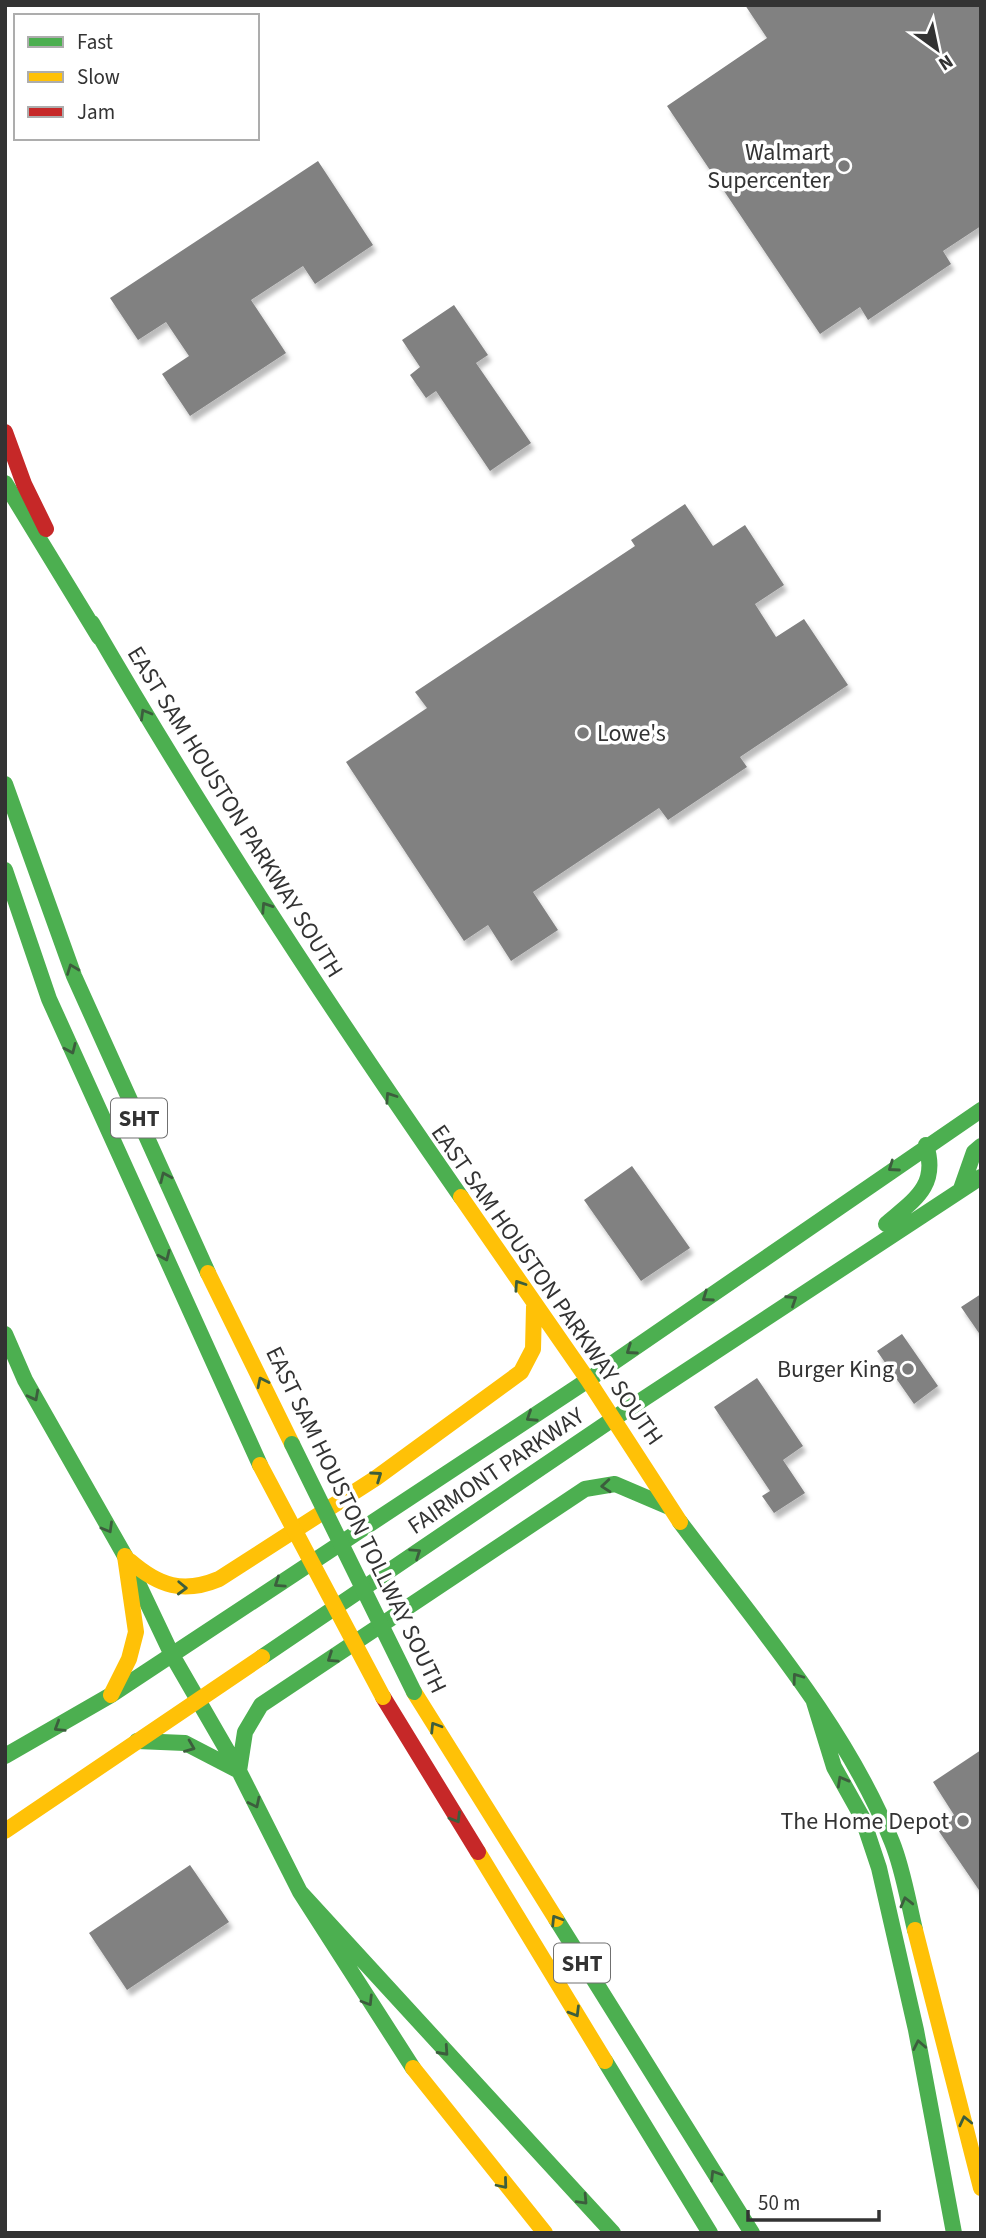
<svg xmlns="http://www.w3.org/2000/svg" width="986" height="2238" viewBox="0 0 986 2238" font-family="'Source Sans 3',sans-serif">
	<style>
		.building { fill: #818181; filter: url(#shadow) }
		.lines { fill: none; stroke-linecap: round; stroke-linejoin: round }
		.fast { stroke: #4caf50; stroke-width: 16 }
		.slow { stroke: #ffc107; stroke-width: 16 }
		.jam { stroke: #c62828; stroke-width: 16 }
		.fast-bridge { stroke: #4caf50; stroke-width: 16 }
		.slow-bridge { stroke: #ffc107; stroke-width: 16 }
		.oneway { stroke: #3c5e3d }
		.poi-dot { fill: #7a7a7a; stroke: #fff; stroke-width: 2.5 }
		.labels { text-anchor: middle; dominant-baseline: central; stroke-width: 7; stroke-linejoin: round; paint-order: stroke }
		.shield { fill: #fff; stroke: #707070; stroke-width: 2 }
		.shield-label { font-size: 23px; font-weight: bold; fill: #333 }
		.poi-label { font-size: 24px; fill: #333; stroke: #fff; text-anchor: end }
		.street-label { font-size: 24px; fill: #333; stroke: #fff }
	</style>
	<defs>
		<filter id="shadow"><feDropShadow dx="3.5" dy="6" stdDeviation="2" flood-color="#0004"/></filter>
	</defs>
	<rect width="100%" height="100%" fill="#fff"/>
	<path class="building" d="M745,5H981V226L943,251L951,264L868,320L860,307L820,334L667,106L767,38Z
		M318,161L373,245L315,284L303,266L251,300L286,353L190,416L162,374L189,356L166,322L138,340L110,298Z
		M454,305L488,355L476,363L531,443L490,471L436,391L426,398L410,375L420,367L402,340Z
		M685,504L713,546L745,525L784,585L755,604L776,637L804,619L848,685L740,757L747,767L668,820L659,808L533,892L558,930L511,961L488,925L464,941L346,762L427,708L415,692L635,546L631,540Z
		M632,1166L690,1248L641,1281L584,1200Z
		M981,1294V1336L961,1307Z
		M902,1334L938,1386L914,1404L877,1351Z
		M757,1378L803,1446L783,1460L805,1493L774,1513L762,1496L770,1491L714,1407Z
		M981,1750V1893L936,1827L954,1815L933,1782Z
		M190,1865L229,1922L127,1990L89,1933Z"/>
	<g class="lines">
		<path class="fast" d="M5,483L99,637
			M92,623C206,820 331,1010 461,1197
			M5,784L74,976L208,1273
			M5,870L49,999L260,1465
			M961,1189L974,1152L981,1146
			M886,1224C914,1200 939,1186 926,1145
			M5,1334L25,1380L125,1556L172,1655L239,1771L300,1892L413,2068
			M588,1380L981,1110
			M613,1419L981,1177
			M680,1522C754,1621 846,1726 892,1842C903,1869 908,1901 915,1930
			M262,1657L613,1419
			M814,1702L834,1767L862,1817L879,1868L916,2030L954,2233
			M137,1741L185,1743L239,1771
			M5,1756L111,1695L588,1380
			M239,1771L245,1732L261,1705L585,1489L615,1484L669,1507
			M300,1892L613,2233
			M556,1919L752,2233
			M605,2061L710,2233"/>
		<path class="slow" d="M461,1197L588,1380L680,1522
			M208,1273L292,1444
			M130,1561C159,1586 183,1594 219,1579L376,1478L521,1372L533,1349L534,1307
			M414,1692L556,1919
			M111,1695L129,1659L136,1632L125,1556
			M5,1831L262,1657
			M478,1852L605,2061
			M915,1930L981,2188
			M413,2068L545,2233"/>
		<path class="jam" d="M5,432L24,484L46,529
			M383,1697L478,1852"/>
		<path class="fast-bridge" d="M292,1444L414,1692"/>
		<path class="slow-bridge" d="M260,1465L383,1697"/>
	</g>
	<defs><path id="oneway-chevron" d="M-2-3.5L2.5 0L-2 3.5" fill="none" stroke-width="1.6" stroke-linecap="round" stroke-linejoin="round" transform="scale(1.75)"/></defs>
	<g class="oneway">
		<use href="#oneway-chevron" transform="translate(145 714) rotate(-120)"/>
		<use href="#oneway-chevron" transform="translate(266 907) rotate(-123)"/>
		<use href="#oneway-chevron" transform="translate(72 969) rotate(-111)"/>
		<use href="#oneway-chevron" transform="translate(71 1049) rotate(66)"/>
		<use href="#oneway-chevron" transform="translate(390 1097) rotate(-124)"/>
		<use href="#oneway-chevron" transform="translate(893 1167) rotate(145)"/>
		<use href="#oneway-chevron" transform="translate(165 1177) rotate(-114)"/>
		<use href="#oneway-chevron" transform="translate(165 1256) rotate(66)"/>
		<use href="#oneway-chevron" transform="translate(519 1285) rotate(-124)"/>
		<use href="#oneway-chevron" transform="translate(707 1297) rotate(145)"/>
		<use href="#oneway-chevron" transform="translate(792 1300) rotate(-33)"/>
		<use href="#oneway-chevron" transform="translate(631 1350) rotate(145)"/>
		<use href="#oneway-chevron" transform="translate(262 1382) rotate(-116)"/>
		<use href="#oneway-chevron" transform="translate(34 1396) rotate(62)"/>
		<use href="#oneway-chevron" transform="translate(531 1417) rotate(147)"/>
		<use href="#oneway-chevron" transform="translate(377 1476) rotate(-35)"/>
		<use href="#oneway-chevron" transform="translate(606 1486) rotate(175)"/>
		<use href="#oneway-chevron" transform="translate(108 1528) rotate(60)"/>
		<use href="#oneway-chevron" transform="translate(416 1553) rotate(-34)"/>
		<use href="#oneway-chevron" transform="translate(279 1583) rotate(146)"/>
		<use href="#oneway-chevron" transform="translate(182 1588) rotate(2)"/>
		<use href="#oneway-chevron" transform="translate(332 1658) rotate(146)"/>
		<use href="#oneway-chevron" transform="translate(797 1678) rotate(-126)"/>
		<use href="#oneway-chevron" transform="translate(59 1727) rotate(148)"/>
		<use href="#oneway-chevron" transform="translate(435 1727) rotate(-122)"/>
		<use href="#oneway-chevron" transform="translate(190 1747) rotate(22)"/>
		<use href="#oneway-chevron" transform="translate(842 1781) rotate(-119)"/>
		<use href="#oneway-chevron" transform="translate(255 1803) rotate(64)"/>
		<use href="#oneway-chevron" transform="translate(456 1818) rotate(59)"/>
		<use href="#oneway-chevron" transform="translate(906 1902) rotate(-104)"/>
		<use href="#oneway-chevron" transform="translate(556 1920) rotate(-122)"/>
		<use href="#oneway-chevron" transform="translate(368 2001) rotate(58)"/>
		<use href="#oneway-chevron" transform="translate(575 2012) rotate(59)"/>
		<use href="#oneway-chevron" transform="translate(919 2045) rotate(-101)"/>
		<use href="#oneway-chevron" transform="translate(444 2051) rotate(48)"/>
		<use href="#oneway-chevron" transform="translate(965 2121) rotate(-103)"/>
		<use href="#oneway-chevron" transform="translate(715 2175) rotate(-122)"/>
		<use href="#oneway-chevron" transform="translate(503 2184) rotate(50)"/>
		<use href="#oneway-chevron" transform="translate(583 2200) rotate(47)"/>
	</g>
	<g class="poi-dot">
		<circle cx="844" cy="166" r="7"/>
		<circle cx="583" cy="733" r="7"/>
		<circle cx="908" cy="1369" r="7"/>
		<circle cx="963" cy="1821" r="7"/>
	</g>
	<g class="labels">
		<g class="shield">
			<rect x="111" y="1098.5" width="56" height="39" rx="5"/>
			<rect x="554" y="1943.5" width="56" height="39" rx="5"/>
		</g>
		<g class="shield-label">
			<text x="139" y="1118">SHT</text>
			<text x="582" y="1963">SHT</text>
		</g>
		<g class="poi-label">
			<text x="830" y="152">Walmart<tspan x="830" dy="28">Supercenter</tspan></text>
			<text x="597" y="733" text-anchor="start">Lowe's</text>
			<text x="894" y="1369">Burger King</text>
			<text x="949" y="1821">The Home Depot</text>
		</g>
		<g class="street-label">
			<text transform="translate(235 812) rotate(58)">EAST SAM HOUSTON PARKWAY SOUTH</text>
			<text transform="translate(547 1285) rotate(55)">EAST SAM HOUSTON PARKWAY SOUTH</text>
			<text transform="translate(496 1471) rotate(-34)">FAIRMONT PARKWAY</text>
			<text transform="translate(356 1520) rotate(64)">EAST SAM HOUSTON TOLLWAY SOUTH</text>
		</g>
	</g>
	<rect width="986" height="2238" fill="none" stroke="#333333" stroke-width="14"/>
	<rect x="14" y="14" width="245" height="126" fill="#ffffff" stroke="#adadad" stroke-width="2"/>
	<rect x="28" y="37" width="35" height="10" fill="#4caf50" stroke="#adadad" stroke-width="2"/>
	<text x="77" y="49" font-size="21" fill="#333333">Fast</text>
	<rect x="28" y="72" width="35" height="10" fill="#ffc107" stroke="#adadad" stroke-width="2"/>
	<text x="77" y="84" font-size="21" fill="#333333">Slow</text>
	<rect x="28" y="107" width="35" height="10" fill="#c62828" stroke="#adadad" stroke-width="2"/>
	<text x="77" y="119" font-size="21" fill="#333333">Jam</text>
	<g transform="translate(937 49) rotate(147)" stroke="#ffffff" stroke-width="5" paint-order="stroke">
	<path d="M0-5L12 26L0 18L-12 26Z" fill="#333333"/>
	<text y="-10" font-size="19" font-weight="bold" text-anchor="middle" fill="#333333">N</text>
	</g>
	<path d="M748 2210v10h131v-10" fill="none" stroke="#333333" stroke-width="3.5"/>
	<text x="758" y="2210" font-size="21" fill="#333333" stroke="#ffffff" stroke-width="5" paint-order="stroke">50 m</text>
</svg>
